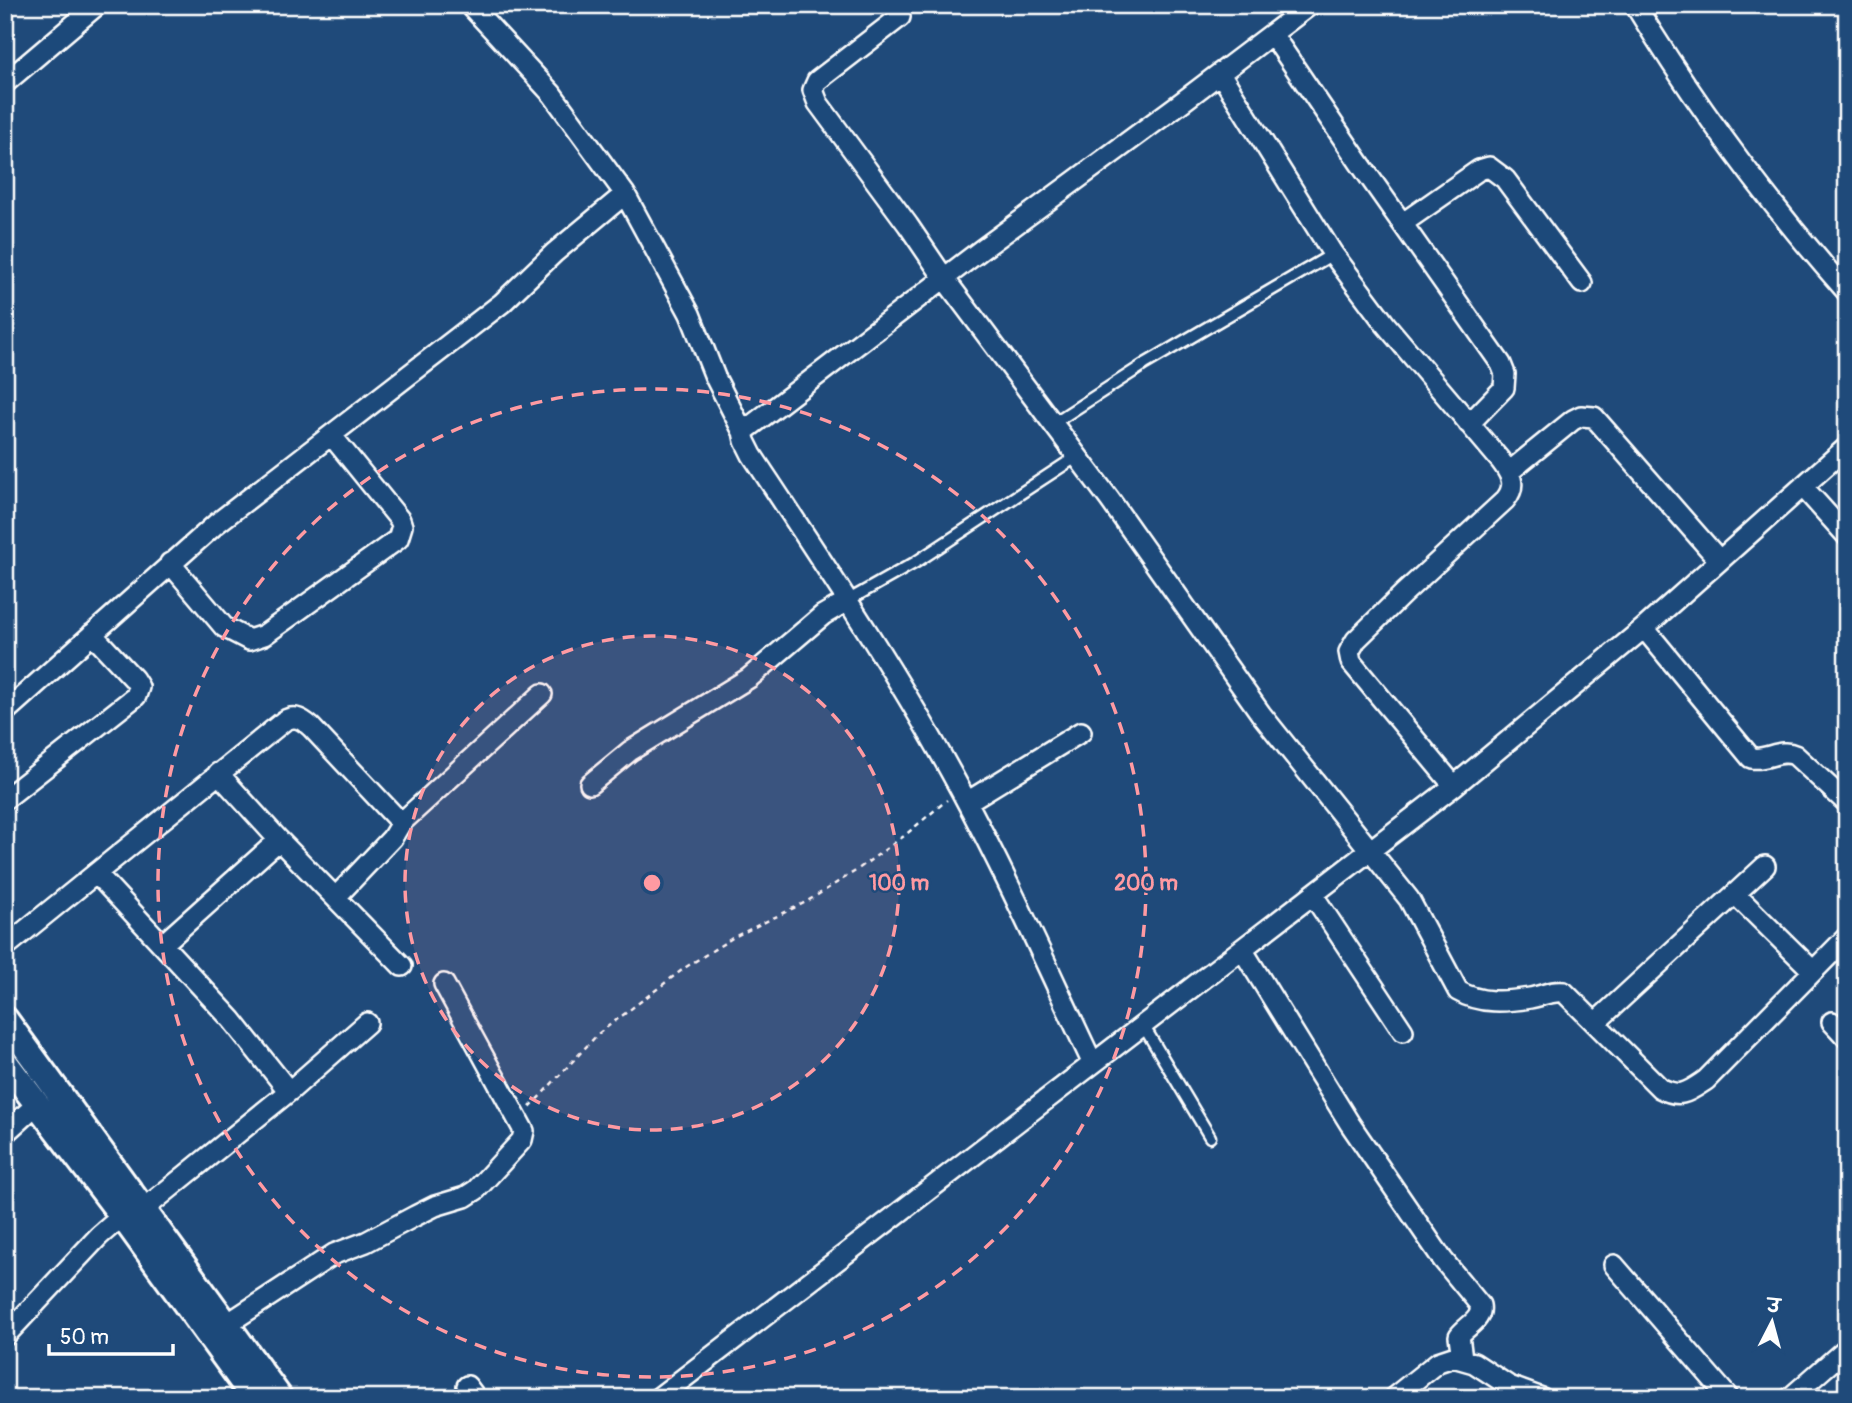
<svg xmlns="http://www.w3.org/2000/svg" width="1852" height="1403" viewBox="0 0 1852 1403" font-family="Pangolin,'Playpen Sans Deva',sans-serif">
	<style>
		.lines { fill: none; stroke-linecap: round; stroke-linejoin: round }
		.service-casing { stroke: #fff; stroke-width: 15 }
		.minor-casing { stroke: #fff; stroke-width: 24 }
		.tertiary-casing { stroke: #fff; stroke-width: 30 }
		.path { stroke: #fff; stroke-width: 2.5; stroke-dasharray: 5 5; stroke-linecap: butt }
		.service { stroke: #1f4a7a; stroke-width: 10 }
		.minor { stroke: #1f4a7a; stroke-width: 19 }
		.tertiary { stroke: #1f4a7a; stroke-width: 24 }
		.ring { fill: none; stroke: #ff9aa2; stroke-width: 3.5; stroke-dasharray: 12 9 }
		.centre { fill: #ff9aa2; stroke: #1f4a7a; stroke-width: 3.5 }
		.ring-label { font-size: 21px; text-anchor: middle; font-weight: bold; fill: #ff9aa2; stroke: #1f4a7a; stroke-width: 5; stroke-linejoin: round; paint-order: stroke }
	</style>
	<rect width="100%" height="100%" fill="#1f4a7a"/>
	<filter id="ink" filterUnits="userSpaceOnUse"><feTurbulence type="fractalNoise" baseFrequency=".0143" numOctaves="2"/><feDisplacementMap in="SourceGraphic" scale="14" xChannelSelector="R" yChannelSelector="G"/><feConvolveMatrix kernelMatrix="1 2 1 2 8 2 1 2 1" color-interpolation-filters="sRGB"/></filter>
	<g filter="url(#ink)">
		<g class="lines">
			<defs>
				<path id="service" d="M1052,424L1145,364L1333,254
					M847,601L916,562L1076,457
					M1143,1025L1210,1137"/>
				<path id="minor" d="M470,5L552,94L625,194L690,314L715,377L743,432
					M1635,5C1697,107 1768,203 1847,292
					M900,17L817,81L813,90L818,103L908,225L944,278L1110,500L1261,714L1409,899L1458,991C1480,1004 1505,1002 1530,998C1543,996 1551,990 1564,992L1660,1088C1681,1099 1688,1092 1706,1080L1847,937
					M1272,34L1361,165L1501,364L1505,374L1504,388L1469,424
					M1220,73L1333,254L1386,325L1500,460C1510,473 1518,485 1505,500L1403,594L1356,640L1349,652L1351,662L1454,786
					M5,83L97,5
					M1403,223L1479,170L1489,167L1505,179L1582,283
					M1509,472L1573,420L1581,416L1594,417L1719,560
					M1803,487L1847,536
					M170,563L224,627L249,640L264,635L398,539L402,526L400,520L332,436
					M1644,628L1751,758C1767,761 1780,748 1795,755L1847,803
					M5,712L216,524L502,303L554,253L625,194
					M218,773L279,840L402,966
					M590,784L630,751L749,678L823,615L847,601
					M5,799L136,696L139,687L134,679L92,634
					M967,802L1081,732
					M401,823L542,694
					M96,873L232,1020L287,1089H292
					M1735,894L1813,971
					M1313,895L1403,1031
					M163,944L279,840
					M5,947L284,721C295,714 303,720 311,727L401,823L392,838L336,897
					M1242,949L1350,1124L1443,1260L1480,1305C1483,1320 1467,1325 1459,1336L1462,1358
					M1832,1022L1847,1038
					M1595,1023L1765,866
					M1092,1062C1049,971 1008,878 960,789C898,674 824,564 752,455L745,441L743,432L981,250L1178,105L1310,5
					M5,1133L37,1104
					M144,1209L292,1089L367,1023
					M1614,1265L1729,1398
					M227,1324L334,1254L366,1242L415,1216L435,1206L465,1197L476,1190L522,1140L524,1131L444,984
					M5,1336L99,1236L122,1216
					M467,1386L476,1398
					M658,1398L1454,786L1644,628L1847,447
					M1393,1398L1438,1362L1453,1357L1474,1363L1509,1386L1542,1398
					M1790,1398L1847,1348"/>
				<path id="tertiary" d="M5,1019L280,1398
					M5,1062L122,1216L254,1398"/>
			</defs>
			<use href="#service" class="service-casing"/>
			<use href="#minor" class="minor-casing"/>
			<use href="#tertiary" class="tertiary-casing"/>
			<path class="path" d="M530,1107L598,1034L686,967L734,937L806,902L854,872L904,836L947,800"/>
			<use href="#service" class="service"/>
			<use href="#minor" class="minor"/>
			<use href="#tertiary" class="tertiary"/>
		</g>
	</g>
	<circle cx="652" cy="883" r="247" fill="#ff9aa2" fill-opacity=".12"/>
	<g class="ring">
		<circle cx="652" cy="883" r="247"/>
		<circle cx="652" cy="883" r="494"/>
	</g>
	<circle cx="652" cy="883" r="10" class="centre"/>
	<g class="ring-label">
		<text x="899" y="890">100 m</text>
		<text x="1146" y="890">200 m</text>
	</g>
	<rect width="1852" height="1403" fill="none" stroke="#1f4a7a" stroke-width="28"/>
	<rect x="14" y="14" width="1824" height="1375" fill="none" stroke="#fff" stroke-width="2.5" filter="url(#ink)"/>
	<g transform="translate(1772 1322) rotate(6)" stroke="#1f4a7a" stroke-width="5" paint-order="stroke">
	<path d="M0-5L12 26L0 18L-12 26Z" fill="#ffffff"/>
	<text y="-10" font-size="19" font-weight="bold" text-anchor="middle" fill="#ffffff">उ</text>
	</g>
	<path d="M49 1344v10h124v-10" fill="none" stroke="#ffffff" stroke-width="3.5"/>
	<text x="60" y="1344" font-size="21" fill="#ffffff" stroke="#1f4a7a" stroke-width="5" paint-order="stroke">50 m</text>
</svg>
